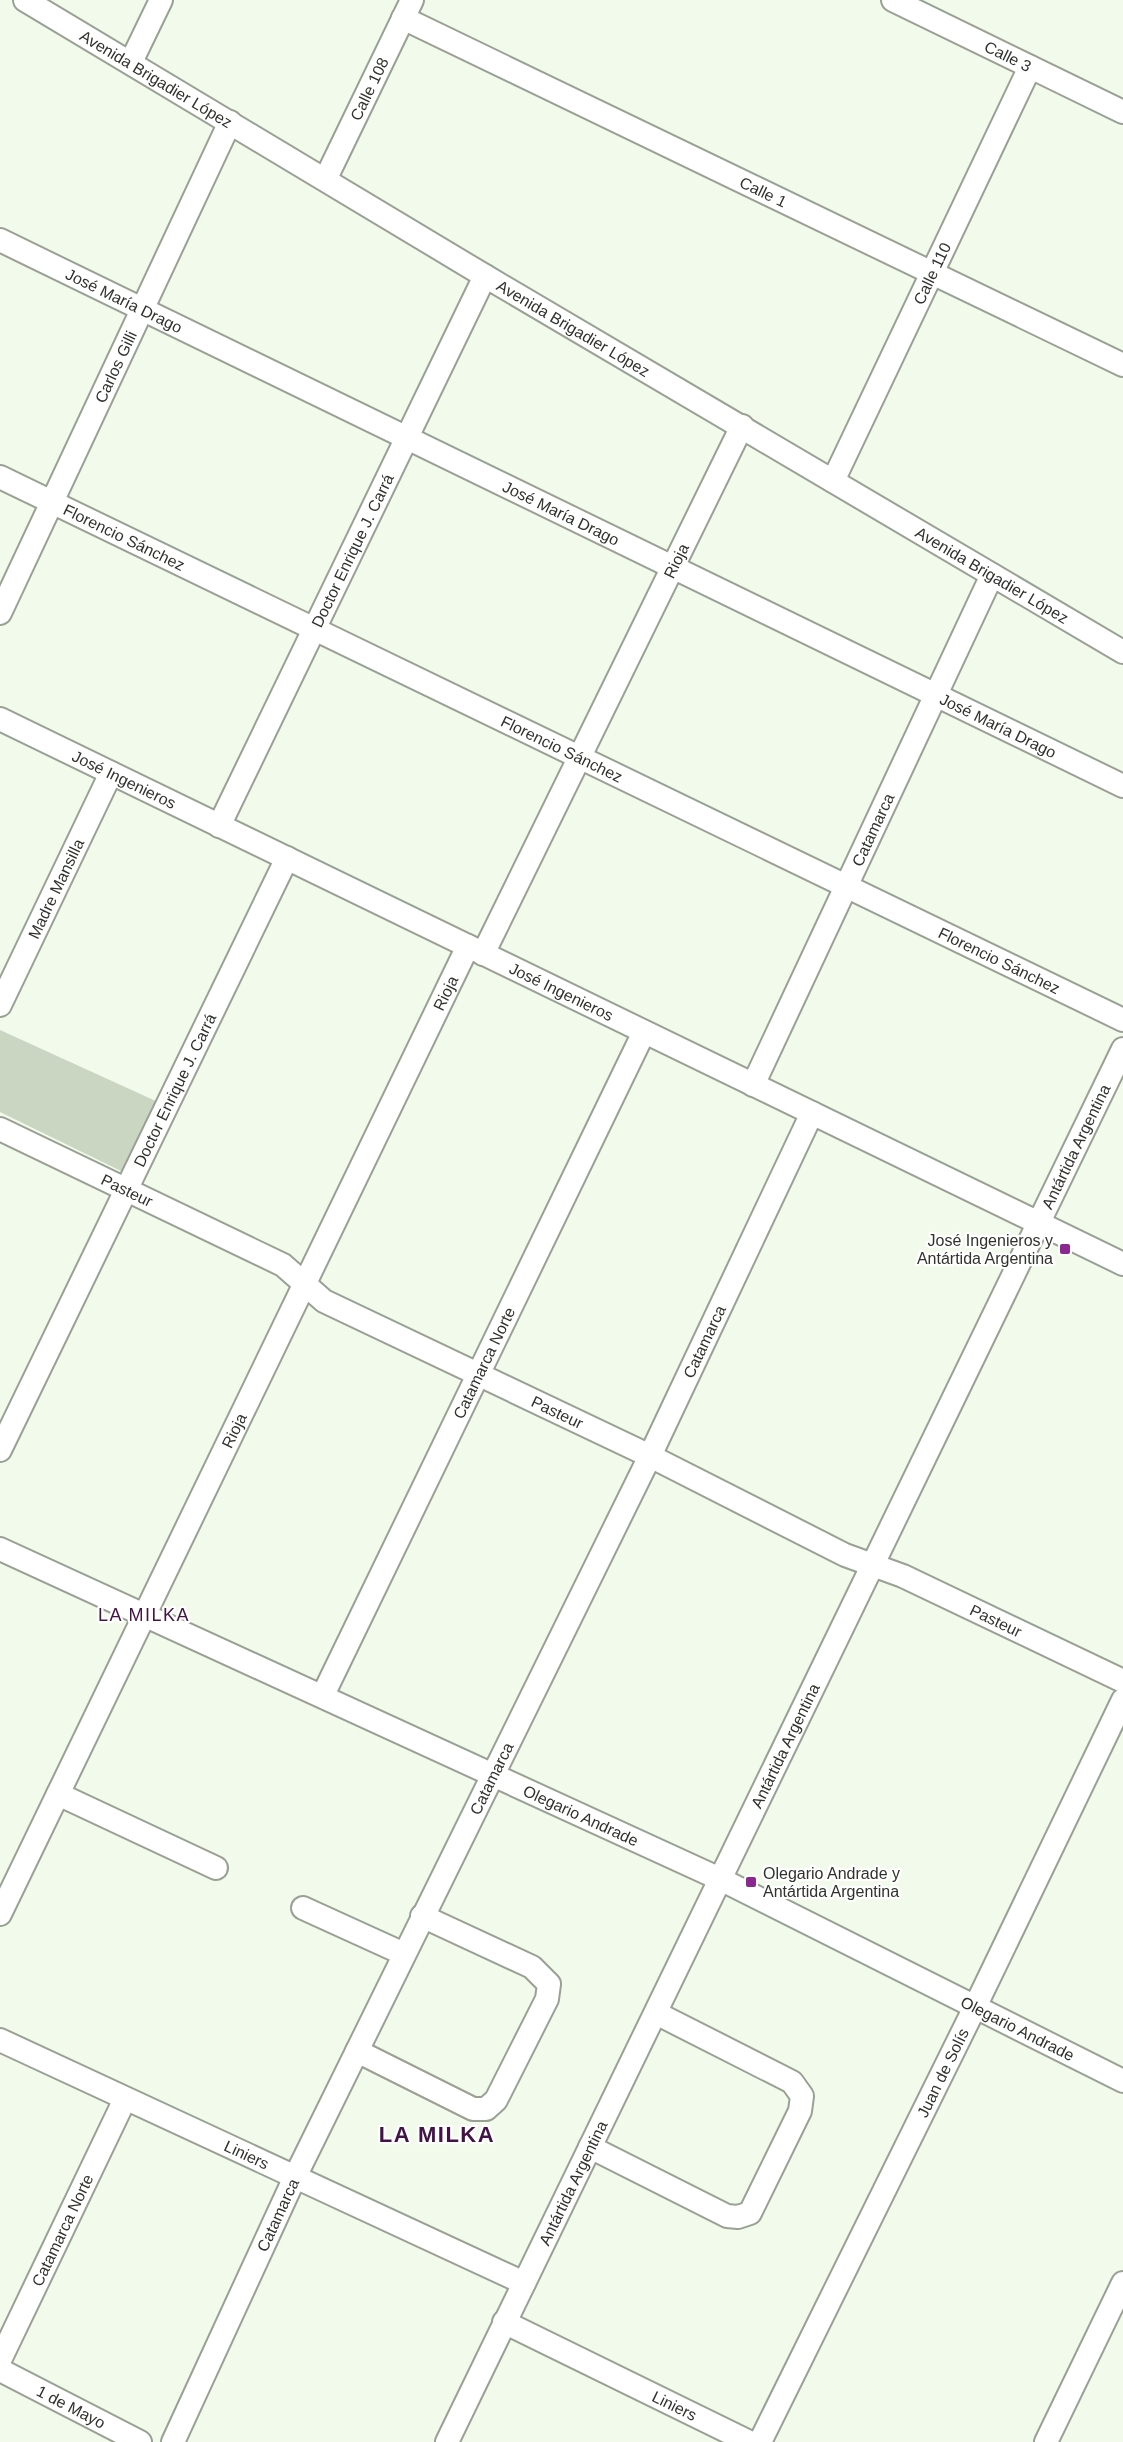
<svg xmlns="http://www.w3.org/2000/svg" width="1123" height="2442" viewBox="0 0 1123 2442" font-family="Helvetica,sans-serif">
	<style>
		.green { fill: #cbd6c2 }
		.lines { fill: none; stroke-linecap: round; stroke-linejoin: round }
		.minor-casing { stroke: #99a094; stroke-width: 26 }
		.minor { stroke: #fff; stroke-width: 22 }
		.poi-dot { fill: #8a2890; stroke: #fff; stroke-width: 2 }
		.labels { text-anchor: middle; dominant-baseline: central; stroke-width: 4.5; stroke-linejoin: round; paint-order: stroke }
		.street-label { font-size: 16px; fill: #30322d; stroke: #fff }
		.poi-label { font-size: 16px; fill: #30322d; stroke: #fff; text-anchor: end }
		.neighbourhood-label { font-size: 18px; letter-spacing: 1.5px; fill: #421345; stroke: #fff }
		.district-label { font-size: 22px; font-weight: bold; letter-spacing: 1.5px; fill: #421345; stroke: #fff }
	</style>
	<rect width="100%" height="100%" fill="#f2faec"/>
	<path class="green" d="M0,1030L158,1102L123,1172L0,1112Z"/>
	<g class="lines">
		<defs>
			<g id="minor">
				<path id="s1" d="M25,0L485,276L1123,652"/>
				<path id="s2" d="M893,0L1123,112"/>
				<path id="s3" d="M403,18L1123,365"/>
				<path d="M131,62L161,0"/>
				<path id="s4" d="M326,178L412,0"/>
				<path id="s5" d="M0,240L1123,786"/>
				<path id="s6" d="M0,477L1123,1020"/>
				<path id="s7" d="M833,481L1030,67"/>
				<path id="s8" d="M0,613L230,122"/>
				<path id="s9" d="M0,719L1123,1264"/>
				<path id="s10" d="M219,826L485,276"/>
				<path id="s11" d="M483,954L742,426"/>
				<path id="s12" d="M0,1005L111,773"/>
				<path id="s13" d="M753,1085L992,575"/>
				<path id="s14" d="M0,1129L283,1265L324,1301L650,1456L845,1555L903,1576L1123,1681"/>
				<path id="s15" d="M0,1450L287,858"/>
				<path id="s16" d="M0,1549L720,1879L1123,2081"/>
				<path id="s17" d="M323,1695L644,1032"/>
				<path d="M58,1794L216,1868"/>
				<path d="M303,1908L404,1954"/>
				<path id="s18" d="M0,1914L468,946"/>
				<path id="s19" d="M0,2040L524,2283"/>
				<path d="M357,2051L473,2109H486L496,2100L547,1999L549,1984L532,1967L422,1916"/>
				<path d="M590,2147L727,2216L738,2217L750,2213L800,2111L802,2096L792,2082L656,2013"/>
				<path id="s20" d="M504,2322L749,2442"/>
				<path id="s21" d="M0,2360L125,2099"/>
				<path id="s22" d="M0,2370L140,2442"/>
				<path id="s23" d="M173,2442L295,2177L650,1456L812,1113"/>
				<path id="s24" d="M447,2442L1123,1049"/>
				<path id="s25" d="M760,2442L975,2007L1123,1700"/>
				<path d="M1046,2442L1123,2283"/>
			</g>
		</defs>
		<use href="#minor" class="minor-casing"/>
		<use href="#minor" class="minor"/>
	</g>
	<g class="poi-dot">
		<rect x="1059" y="1243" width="12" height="12" rx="3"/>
		<rect x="745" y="1876" width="12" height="12" rx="3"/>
	</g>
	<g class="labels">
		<g class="street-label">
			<text stroke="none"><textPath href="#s2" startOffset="128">Calle 3</textPath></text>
			<text stroke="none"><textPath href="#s1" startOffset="153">Avenida Brigadier López</textPath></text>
			<text stroke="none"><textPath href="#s4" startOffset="99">Calle 108</textPath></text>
			<text stroke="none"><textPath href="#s3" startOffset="400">Calle 1</textPath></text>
			<text stroke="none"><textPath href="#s7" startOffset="230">Calle 110</textPath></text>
			<text stroke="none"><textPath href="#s5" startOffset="138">José María Drago</textPath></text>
			<text stroke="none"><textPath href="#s1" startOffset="639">Avenida Brigadier López</textPath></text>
			<text stroke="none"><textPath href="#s8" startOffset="272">Carlos Gilli</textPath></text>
			<text stroke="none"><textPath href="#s5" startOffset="624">José María Drago</textPath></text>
			<text stroke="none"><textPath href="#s6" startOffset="138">Florencio Sánchez</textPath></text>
			<text stroke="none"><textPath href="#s10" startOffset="306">Doctor Enrique J. Carrá</textPath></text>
			<text stroke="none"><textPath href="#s11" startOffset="438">Rioja</textPath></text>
			<text stroke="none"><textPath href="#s1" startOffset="1125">Avenida Brigadier López</textPath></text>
			<text stroke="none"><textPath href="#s5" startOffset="1110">José María Drago</textPath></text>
			<text stroke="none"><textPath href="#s6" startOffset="624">Florencio Sánchez</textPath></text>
			<text stroke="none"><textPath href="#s9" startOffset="138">José Ingenieros</textPath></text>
			<text stroke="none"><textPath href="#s13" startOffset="282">Catamarca</textPath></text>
			<text stroke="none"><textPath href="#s12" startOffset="129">Madre Mansilla</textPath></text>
			<text stroke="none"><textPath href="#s6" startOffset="1110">Florencio Sánchez</textPath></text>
			<text stroke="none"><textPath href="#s9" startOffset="624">José Ingenieros</textPath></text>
			<text stroke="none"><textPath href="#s18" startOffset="1023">Rioja</textPath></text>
			<text stroke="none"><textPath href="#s15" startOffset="400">Doctor Enrique J. Carrá</textPath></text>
			<text stroke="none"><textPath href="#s24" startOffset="1440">Antártida Argentina</textPath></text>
			<text stroke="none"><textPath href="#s14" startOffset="141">Pasteur</textPath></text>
			<text stroke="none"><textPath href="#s23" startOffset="1222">Catamarca</textPath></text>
			<text stroke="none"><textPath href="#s17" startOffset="369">Catamarca Norte</textPath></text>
			<text stroke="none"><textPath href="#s14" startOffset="627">Pasteur</textPath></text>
			<text stroke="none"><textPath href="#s18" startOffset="537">Rioja</textPath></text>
			<text stroke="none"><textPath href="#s14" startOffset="1113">Pasteur</textPath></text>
			<text stroke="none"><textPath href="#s24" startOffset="774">Antártida Argentina</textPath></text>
			<text stroke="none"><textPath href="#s23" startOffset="736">Catamarca</textPath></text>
			<text stroke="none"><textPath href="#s16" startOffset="639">Olegario Andrade</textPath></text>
			<text stroke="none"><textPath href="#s16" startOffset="1125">Olegario Andrade</textPath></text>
			<text stroke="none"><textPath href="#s25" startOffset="412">Juan de Solís</textPath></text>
			<text stroke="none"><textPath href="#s19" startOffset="272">Liniers</textPath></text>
			<text stroke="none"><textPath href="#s24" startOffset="288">Antártida Argentina</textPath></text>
			<text stroke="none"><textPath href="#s23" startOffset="250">Catamarca</textPath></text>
			<text stroke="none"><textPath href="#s21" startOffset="144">Catamarca Norte</textPath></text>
			<text stroke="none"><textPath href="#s22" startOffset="80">1 de Mayo</textPath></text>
			<text stroke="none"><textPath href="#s20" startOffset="190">Liniers</textPath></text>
		</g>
		<g class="poi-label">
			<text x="1053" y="1240">José Ingenieros y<tspan x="1053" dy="18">Antártida Argentina</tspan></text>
			<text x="763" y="1873" text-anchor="start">Olegario Andrade y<tspan x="763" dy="18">Antártida Argentina</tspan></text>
		</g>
		<g class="neighbourhood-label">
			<text x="144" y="1615">LA MILKA</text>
		</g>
		<g class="district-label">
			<text x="437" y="2134">LA MILKA</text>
		</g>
	</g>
</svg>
